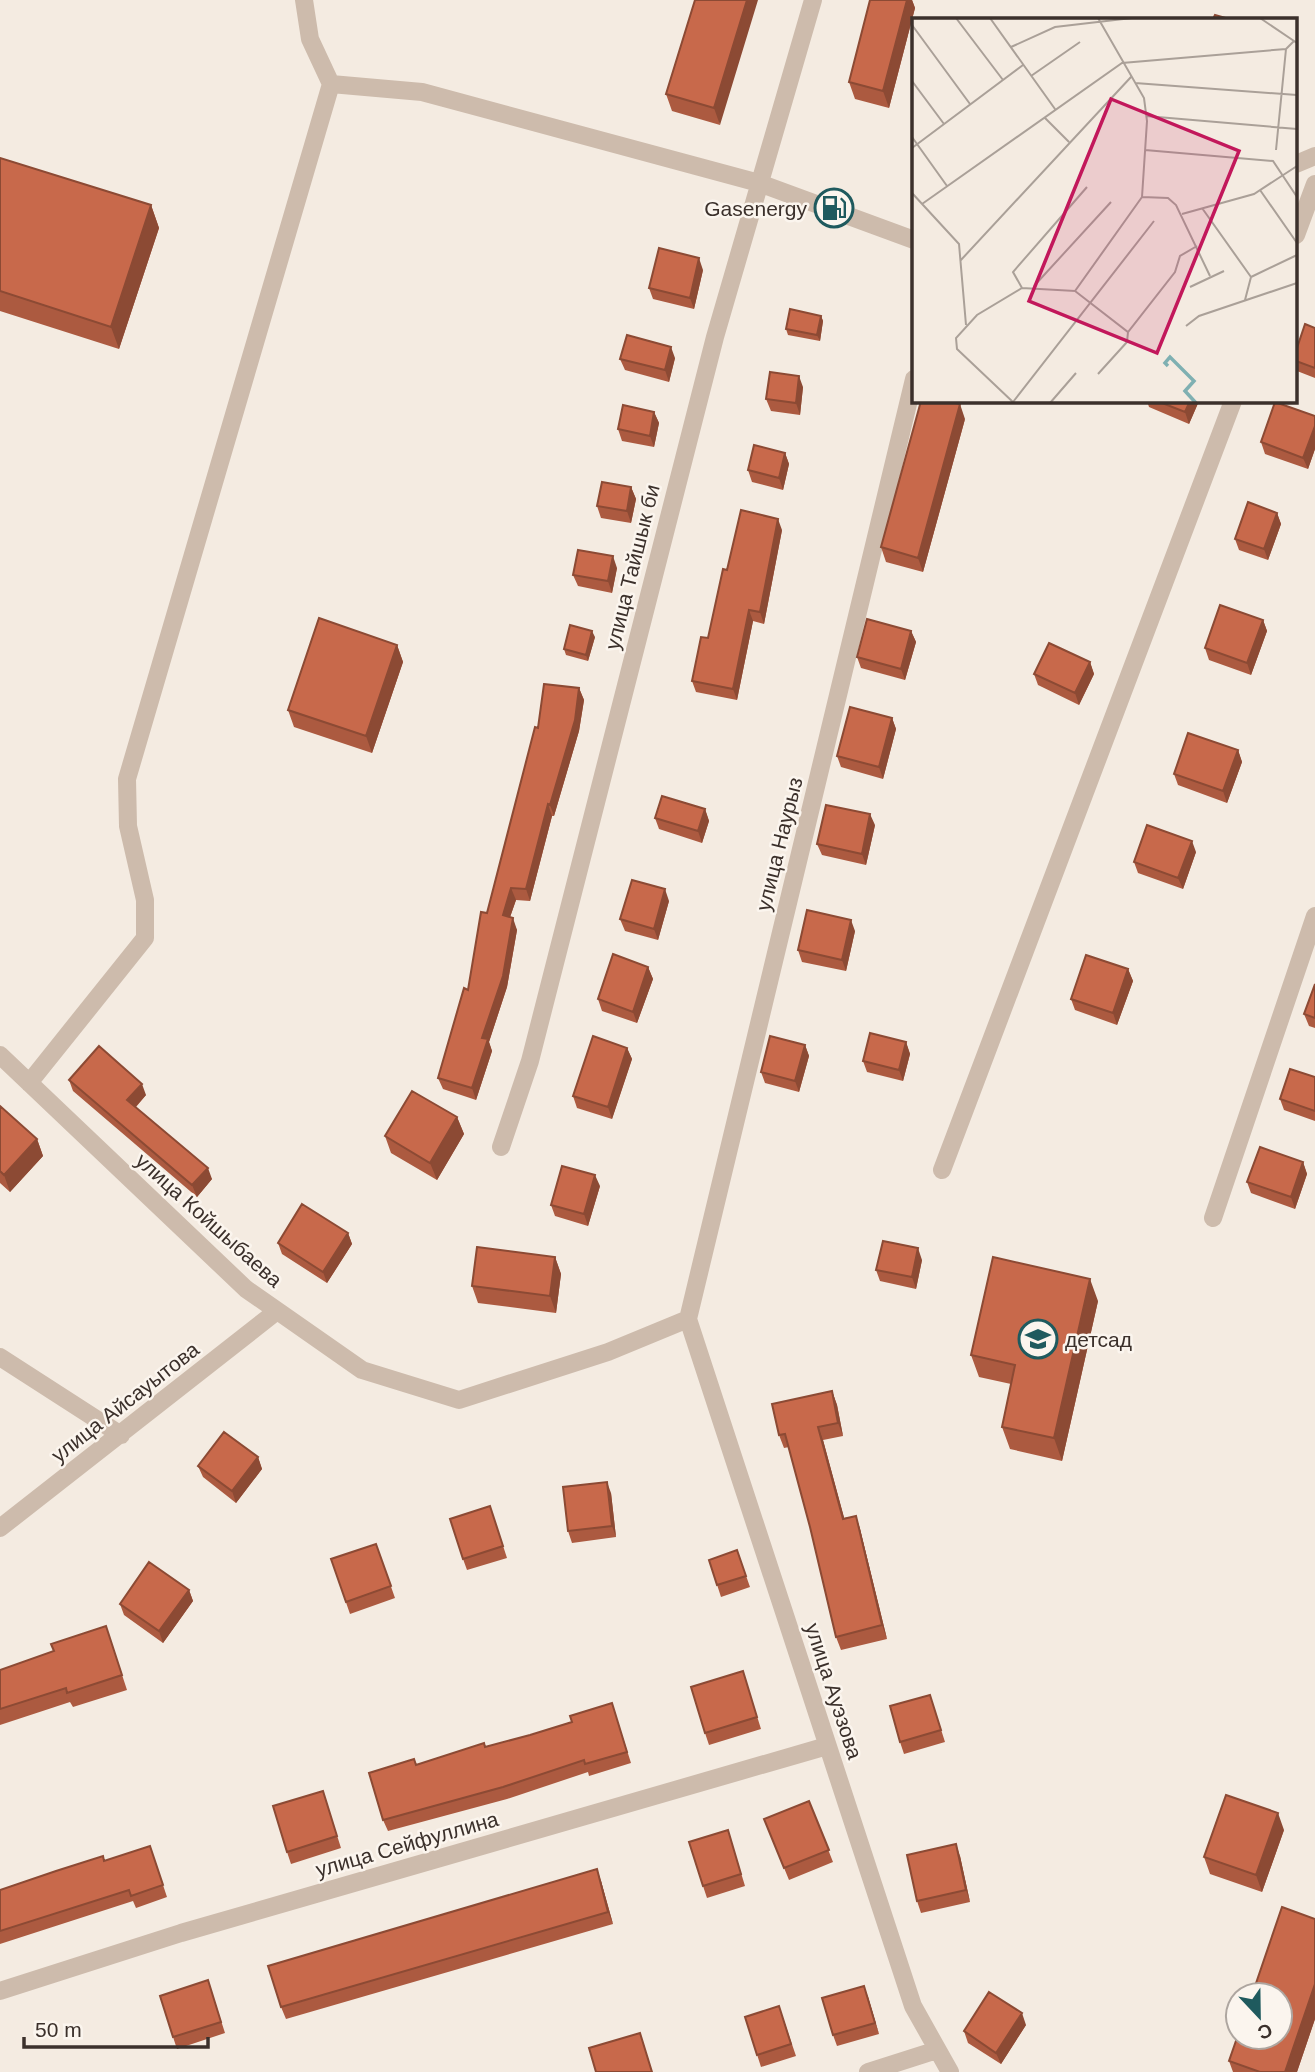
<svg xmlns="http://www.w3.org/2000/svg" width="1315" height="2072" viewBox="0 0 1315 2072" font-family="Arial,sans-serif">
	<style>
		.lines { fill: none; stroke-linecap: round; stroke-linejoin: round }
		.minor { stroke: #cdbbac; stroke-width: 18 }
		.wall { fill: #ac5a40 }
		.shaded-wall { fill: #8c4a34 }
		.building { fill: #c8694b; stroke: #8c4a34; stroke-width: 2 }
		.labels { text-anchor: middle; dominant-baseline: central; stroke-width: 5; stroke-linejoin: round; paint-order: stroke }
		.poi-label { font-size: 21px; fill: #3b302b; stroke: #fbf5ee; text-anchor: end }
		.street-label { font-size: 21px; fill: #3b302b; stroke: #fbf5ee }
		.inset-river { fill: none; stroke: #7fb0b2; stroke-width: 3.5 }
		.inset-road { fill: none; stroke: #aaa098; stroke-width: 2 }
		.view { fill: #c2185b; fill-opacity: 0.15; stroke: #c2185b; stroke-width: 3.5 }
		.inset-edge { fill: none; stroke: #3b302b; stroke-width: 3.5 }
	</style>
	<rect width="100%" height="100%" fill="#f4ebe1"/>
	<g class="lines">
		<path class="minor" d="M304,0L310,39L331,84
			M1296,164L1315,156
			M1296,235L1315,184
			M0,1055L246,1289L362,1370L459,1400L608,1352L688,1319
			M29,1083L145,938V900L128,826L127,779L331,84L422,92L759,183L914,240
			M501,1147L530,1061L715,337L813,0
			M942,1170L1233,401
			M1213,1218L1315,916
			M688,1319L914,379
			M688,1319L913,2006L950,2072
			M0,1357L121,1435
			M0,1528L277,1311
			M0,1991L181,1933L827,1746
			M868,2072L937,2050"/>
	</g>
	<path class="wall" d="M695,0L720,125L672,111L666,94Z
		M870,0H912L915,8L889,108L855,99L849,82Z
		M0,158L151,205L159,228L119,349L0,311Z
		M703,270L694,309L653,299L649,288Z
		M821,316L823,321L820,341L788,335L786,329Z
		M1315,328V378L1297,371L1296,369V351Z
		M675,358L669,382L625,370L620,359Z
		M803,387L800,415L771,411L766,399Z
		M1147,401H1199L1189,424L1149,407Z
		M654,412L659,423L654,447L622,441L618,429Z
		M1315,416V449L1308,469L1265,454L1261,442Z
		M965,419L923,572L886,562L881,547Z
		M785,453L789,464L783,490L752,482L748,470Z
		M631,487L636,499L631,523L601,518L597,506Z
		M1277,513L1281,524L1268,560L1239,550L1235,539Z
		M782,530L764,624L753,621L737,700L696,692L692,681L708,638L727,570Z
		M617,568L612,593L578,586L573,575Z
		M1263,620L1267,631L1251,675L1209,660L1205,648Z
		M911,631L916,642L905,680L861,668L857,657Z
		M595,637L588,661L566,655L564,649Z
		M397,645L403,662L372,753L294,727L288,710Z
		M1090,662L1094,674L1079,705L1038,685L1034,674Z
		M579,688L584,700L579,731L554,816H552L530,901L516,900L510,917L517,930L507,987L489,1042L492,1051L476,1100L443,1089L438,1078L468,990L487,913Z
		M892,718L896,729L883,779L841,767L837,756Z
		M1238,750L1242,762L1227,803L1178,785L1174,774Z
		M705,809L709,821L702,843L659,829L655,818Z
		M875,825L866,865L822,855L817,844Z
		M1196,852L1183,889L1138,873L1134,862Z
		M669,901L658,940L625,931L620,919Z
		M855,931L846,971L802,962L798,950Z
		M648,967L653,979L637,1023L602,1011L598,999Z
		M1128,969L1133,981L1117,1025L1075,1010L1071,999Z
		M1315,984V1028L1309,1026L1304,1014Z
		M906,1042L910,1054L903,1081L867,1072L863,1061Z
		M805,1045L809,1056L799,1092L765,1083L761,1072Z
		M627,1048L632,1059L612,1119L577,1108L573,1096Z
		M1315,1077V1121L1284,1110L1280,1099Z
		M69,1080L146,1095L136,1107L212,1179L197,1197L73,1091Z
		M0,1106L37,1139L43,1156L10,1192L0,1183Z
		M457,1117L464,1134L437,1180L391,1153L385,1136Z
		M1303,1162L1307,1174L1295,1209L1251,1193L1247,1182Z
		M600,1186L588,1226L555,1216L551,1205Z
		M348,1233L352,1244L327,1283L282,1254L278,1243Z
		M555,1257L561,1274L556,1313L478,1303L472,1286Z
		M922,1260L916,1289L880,1281L876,1270Z
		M1098,1301L1062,1461L1010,1449L1002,1427L1011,1384L979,1377L971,1355Z
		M832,1391L837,1405L843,1436L823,1440L844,1518L856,1516L860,1529L887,1639L841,1650L836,1637L810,1527L789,1447L784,1448L779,1435Z
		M258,1457L262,1469L236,1503L203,1477L198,1466Z
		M611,1493L616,1537L572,1543L568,1531Z
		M494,1518L507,1558L467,1570L463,1559Z
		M376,1544L395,1598L350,1614L331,1559Z
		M737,1550L750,1587L721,1597L709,1560Z
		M189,1590L193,1601L163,1643L124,1615L120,1604Z
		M106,1626L127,1690L73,1707L70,1702L0,1725V1670L54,1651Z
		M743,1671L761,1729L709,1745L705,1733Z
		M930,1695L945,1742L904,1754L900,1742Z
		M612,1703L631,1763L589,1776L588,1772L507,1799L388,1831L383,1820L485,1747L530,1735L572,1722Z
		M323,1791L341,1848L291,1864L287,1852Z
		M809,1801L833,1862L789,1880L764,1819Z
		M728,1830L745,1886L707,1898L703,1886Z
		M1284,1830L1262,1892L1210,1874L1204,1857Z
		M150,1846L167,1897L136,1908L133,1901L0,1944V1890L104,1861Z
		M960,1856L970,1902L921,1913L917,1901Z
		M601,1881L613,1924L286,2019L281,2007Z
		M1315,1919V2019L1297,2072H1233L1229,2061Z
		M208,1980L225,2033L177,2049L173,2037Z
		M868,1997L879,2034L837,2046L833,2035Z
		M779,2006L796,2056L761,2067L745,2017Z
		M1026,2025L1001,2064L968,2043L964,2031Z"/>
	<path class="shaded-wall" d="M747,0H758L720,125L714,108Z
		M907,0H912L915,8L889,108L883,91Z
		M151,205L159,228L119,349L111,327Z
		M699,258L703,270L694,309L690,298Z
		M821,316L823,321L820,341L817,335Z
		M671,347L675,358L669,382L665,370Z
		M799,376L803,387L800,415L796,403Z
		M1190,401H1199L1189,424L1185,412Z
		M960,404L965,419L923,572L918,558Z
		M654,412L659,423L654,447L650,436Z
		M1315,426V449L1308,469L1303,458Z
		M785,453L789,464L783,490L779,478Z
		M631,487L636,499L631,523L627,511Z
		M1277,513L1281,524L1268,560L1264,549Z
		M778,519L782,530L764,624L760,612Z
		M613,556L617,568L612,593L608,581Z
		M749,610L753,621L737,700L733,689Z
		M1263,620L1267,631L1251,675L1247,663Z
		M592,631L595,637L588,661L586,655Z
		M911,631L916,642L905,680L901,669Z
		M397,645L403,662L372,753L366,736Z
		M1090,662L1094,674L1079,705L1075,693Z
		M579,688L584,700L579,731L554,816L550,805Z
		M892,718L896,729L883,779L879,767Z
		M1238,750L1242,762L1227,803L1223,791Z
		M548,804L552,816L530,901L526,889Z
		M705,809L709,821L702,843L698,831Z
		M870,814L875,825L866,865L862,854Z
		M1192,841L1196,852L1183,889L1178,878Z
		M511,888L516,900L507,926L503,915Z
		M665,889L669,901L658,940L654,929Z
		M513,918L517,930L507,987L489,1042L492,1051L476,1100L472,1088L482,1038Z
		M851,920L855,931L846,971L842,960Z
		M648,967L653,979L637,1023L633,1012Z
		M1128,969L1133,981L1117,1025L1113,1013Z
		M906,1042L910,1054L903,1081L899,1070Z
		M805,1045L809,1056L799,1092L795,1081Z
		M627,1048L632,1059L612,1119L608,1107Z
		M142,1084L146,1095L131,1112L127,1100Z
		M457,1117L464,1134L437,1180L430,1163Z
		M37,1139L43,1156L10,1192L4,1175Z
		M1303,1162L1307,1174L1295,1209L1291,1197Z
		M208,1168L212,1179L197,1197L192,1185Z
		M595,1175L600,1186L588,1226L584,1214Z
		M348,1233L352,1244L327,1283L323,1272Z
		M918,1248L922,1260L916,1289L912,1277Z
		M555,1257L561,1274L556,1313L550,1296Z
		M1090,1279L1098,1301L1062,1461L1054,1438Z
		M832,1391L837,1405L843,1436L838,1423Z
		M818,1427L823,1440L848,1532L843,1519Z
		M258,1457L262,1469L236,1503L232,1491Z
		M607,1482L611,1493L616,1537L612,1526Z
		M856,1516L860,1529L887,1639L882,1625Z
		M189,1590L193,1601L163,1643L159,1631Z
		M1278,1813L1284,1830L1262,1892L1256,1875Z
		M956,1844L960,1856L970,1902L966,1890Z
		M597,1869L601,1881L613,1924L608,1912Z
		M1315,1984V2019L1297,2072H1285Z
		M864,1986L868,1997L879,2034L875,2023Z
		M1022,2013L1026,2025L1001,2064L996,2053Z"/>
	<path class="building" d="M695,0H747L714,108L666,94Z
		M870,0H907L883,91L849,82Z
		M1215,15L1229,19H1213Z
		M0,158L151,205L111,327L0,291Z
		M659,248L699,258L690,298L649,288Z
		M790,309L821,316L817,335L786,329Z
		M1305,324L1315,328V368L1296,361V351Z
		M627,335L671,347L665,370L620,359Z
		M770,372L799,376L796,403L766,399Z
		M921,401H946L960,404L918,558L881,547Z
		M1157,401H1190L1185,412Z
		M1275,402L1315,416V426L1303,458L1261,442Z
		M623,405L654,412L650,436L618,429Z
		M754,445L785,453L779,478L748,470Z
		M602,482L631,487L627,511L597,506Z
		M1248,502L1277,513L1264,549L1235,539Z
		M741,510L778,519L760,612L749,610L733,689L692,681L701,637L708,638L723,569L727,570Z
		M578,550L613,556L608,581L573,575Z
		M1220,605L1263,620L1247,663L1205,648Z
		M319,618L397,645L366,736L288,710Z
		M867,619L911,631L901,669L857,657Z
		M570,625L592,631L586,655L564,649Z
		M1049,643L1090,662L1075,693L1034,674Z
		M544,684L579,688L575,720L550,805L548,804L526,889L511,888L503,915L513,918L503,976L482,1038L488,1039L472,1088L438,1078L464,988L468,990L481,912L487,913L535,727L538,728Z
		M850,707L892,718L879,767L837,756Z
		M1188,733L1238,750L1223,791L1174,774Z
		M662,796L705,809L698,831L655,818Z
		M826,805L870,814L862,854L817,844Z
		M1147,825L1192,841L1178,878L1134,862Z
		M632,880L665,889L654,929L620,919Z
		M807,910L851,920L842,960L798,950Z
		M613,954L648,967L633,1012L598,999Z
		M1086,955L1128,969L1113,1013L1071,999Z
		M1315,984V1018L1304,1014Z
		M870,1033L906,1042L899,1070L863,1061Z
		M593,1036L627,1048L608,1107L573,1096Z
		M770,1036L805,1045L795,1081L761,1072Z
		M99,1046L142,1084L127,1100L208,1168L192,1185L69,1080Z
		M1290,1069L1315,1077V1111L1280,1099Z
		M412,1091L457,1117L430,1163L385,1136Z
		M0,1106L37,1139L4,1175L0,1171Z
		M1260,1147L1303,1162L1291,1197L1247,1182Z
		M562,1166L595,1175L584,1214L551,1205Z
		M302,1204L348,1233L323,1272L278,1243Z
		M883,1241L918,1248L912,1277L876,1270Z
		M477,1247L555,1257L550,1296L472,1286Z
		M993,1257L1090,1279L1054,1438L1002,1427L1015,1365L971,1355Z
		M832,1391L838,1423L818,1427L843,1519L856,1516L882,1625L836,1637L810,1527L785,1434L779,1435L772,1404Z
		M224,1432L258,1457L232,1491L198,1466Z
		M607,1482L612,1526L568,1531L563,1487Z
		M490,1506L503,1546L463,1559L450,1519Z
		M376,1544L391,1586L346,1602L331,1559Z
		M737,1550L746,1576L717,1585L709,1560Z
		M149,1562L189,1590L159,1631L120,1604Z
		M106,1626L122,1675L67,1693L66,1688L0,1709V1670L54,1651L51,1644Z
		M743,1671L757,1717L705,1733L691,1687Z
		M930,1695L941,1730L900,1742L890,1706Z
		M612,1703L627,1752L585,1764L584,1760L503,1787L383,1820L369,1773L414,1759L416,1765L484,1743L485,1747L530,1735L572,1722L570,1716Z
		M323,1791L337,1836L287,1852L273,1806Z
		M1226,1795L1278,1813L1256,1875L1204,1857Z
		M809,1801L829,1850L784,1868L764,1819Z
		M728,1830L741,1874L703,1886L689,1842Z
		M956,1844L966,1890L917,1901L907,1855Z
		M150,1846L163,1885L131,1896L129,1890L0,1931V1890L56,1871L103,1856L104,1861Z
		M597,1869L608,1912L281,2007L268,1966Z
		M1282,1907L1315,1919V1984L1285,2072H1260L1229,2061L1238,2035V2037H1280V1995H1252Z
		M208,1980L221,2022L173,2037L160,1996Z
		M864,1986L875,2023L833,2035L822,1998Z
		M989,1992L1022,2013L996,2053L964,2031Z
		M779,2006L791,2044L757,2055L745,2017Z
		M640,2033L652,2072H596L589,2048Z"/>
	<defs>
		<symbol id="fuel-ring" viewBox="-11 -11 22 22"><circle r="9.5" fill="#fbf5ee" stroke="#1f5a5e" stroke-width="1.5"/><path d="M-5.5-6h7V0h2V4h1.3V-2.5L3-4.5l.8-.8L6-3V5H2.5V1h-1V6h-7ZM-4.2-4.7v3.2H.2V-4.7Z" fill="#1f5a5e"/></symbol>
		<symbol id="school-ring" viewBox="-11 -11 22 22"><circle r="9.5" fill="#fbf5ee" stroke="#1f5a5e" stroke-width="1.5"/><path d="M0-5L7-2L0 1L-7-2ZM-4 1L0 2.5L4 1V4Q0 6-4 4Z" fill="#1f5a5e"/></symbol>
	</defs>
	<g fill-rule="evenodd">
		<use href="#fuel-ring" x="812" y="186" width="44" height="44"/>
		<use href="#school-ring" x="1016" y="1317" width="44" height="44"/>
	</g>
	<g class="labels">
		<g class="poi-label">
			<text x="807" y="208">Gasenergy</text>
			<text x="1065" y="1339" text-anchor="start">детсад</text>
		</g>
		<g class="street-label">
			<text transform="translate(632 567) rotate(-76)">улица Тайшык би</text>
			<text transform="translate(779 844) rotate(-76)">улица Наурыз</text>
			<text transform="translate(209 1220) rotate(42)">улица Койшыбаева</text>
			<text transform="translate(125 1402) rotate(-38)">улица Айсауытова</text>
			<text transform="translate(834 1691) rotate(72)">улица Ауэзова</text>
			<text transform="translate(407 1844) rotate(-16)">улица Сейфуллина</text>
		</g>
	</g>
	<g transform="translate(912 18)">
		<rect width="385" height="385" fill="#f4ebe1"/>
		<path class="inset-river" d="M256,348L253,345L258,339L282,363L273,373L284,385"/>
		<path class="inset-road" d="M44,0L91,62M78,0L143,91M186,0L232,80L235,103L230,179M348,0L385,25M0,7L58,86M99,29L143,9L220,0M119,58L168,24M0,63L32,106M223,65L385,77M234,98L385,111M132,99L157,124M0,119L35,168M0,130L111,47M233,132L361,143L385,179M364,132L374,31M348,172L385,225M0,175L47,226L54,307M230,179L256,180L264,187L298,258M10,186L210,45L374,31L382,23M290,190L339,259M270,196L342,176L385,148M48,243L219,59M339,259L385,237M122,268L199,184M278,269L312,253M110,270L101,254L175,169M163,273L216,314L263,254L268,238L285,228M333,282L339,259M274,308L287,298L385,265M186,356L215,324L216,314M101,384L242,203M102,385L45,331L44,320L65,297L110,270L163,273L230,179M138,385L164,355"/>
		<path class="view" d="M199,81L327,133L245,335L117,283Z"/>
		<rect width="385" height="385" class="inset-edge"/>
	</g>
	<g transform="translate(1259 2016) rotate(158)"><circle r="33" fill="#fbf5ee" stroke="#aea6a0" stroke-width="2"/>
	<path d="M0-5L12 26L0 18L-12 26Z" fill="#1f5a5e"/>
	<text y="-10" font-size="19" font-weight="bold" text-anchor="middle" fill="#3b302b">С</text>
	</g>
	<path d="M24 2037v10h184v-10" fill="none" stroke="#3b302b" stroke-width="3.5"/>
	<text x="35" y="2037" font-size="21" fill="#3b302b" stroke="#fbf5ee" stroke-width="5" paint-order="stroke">50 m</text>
</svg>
